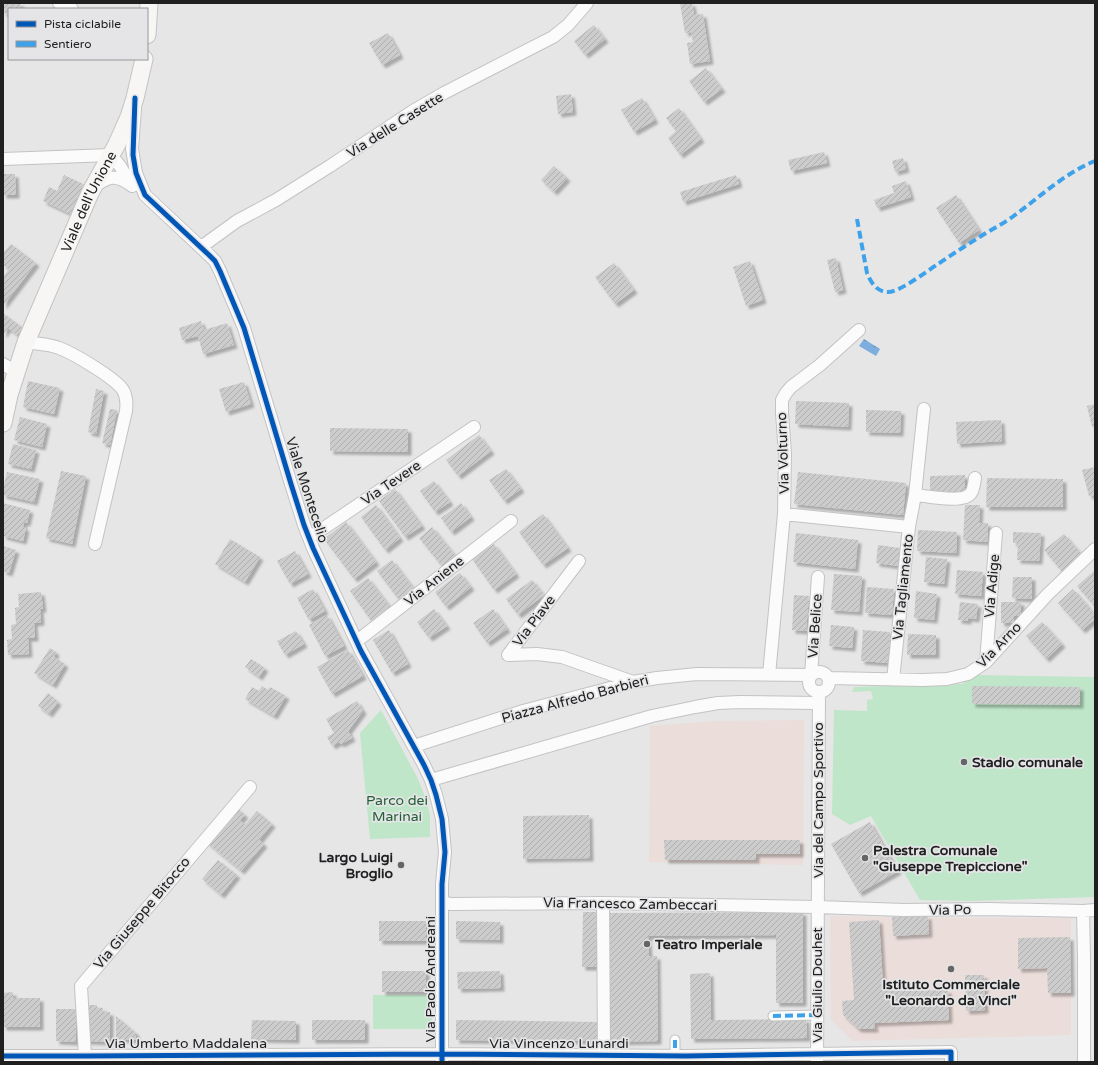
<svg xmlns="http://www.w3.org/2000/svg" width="1098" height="1065" viewBox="0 0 1098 1065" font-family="'Varela Round',sans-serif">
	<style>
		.education { fill: #ebddd9 }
		.green { fill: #bfe6c8 }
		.water { fill: url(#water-ripples) }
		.building { fill: url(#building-hatch); filter: url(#shadow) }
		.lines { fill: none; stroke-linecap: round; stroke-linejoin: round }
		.pedestrian-casing { stroke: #c3c3c3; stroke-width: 11 }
		.minor-casing { stroke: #c3c3c3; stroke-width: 14 }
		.secondary-casing { stroke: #c3c3c3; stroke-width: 19 }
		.pedestrian { stroke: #fbfbfb; stroke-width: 9 }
		.minor { stroke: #fbfbfb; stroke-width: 12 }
		.secondary { stroke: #f8f6f4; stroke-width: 17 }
		.quiet { stroke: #3da2ea; stroke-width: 4; stroke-dasharray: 8 4; stroke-linecap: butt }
		.cycleway-casing { stroke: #e5e5e7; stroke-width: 8 }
		.cycleway { stroke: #0057b8; stroke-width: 5 }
		.poi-dot { fill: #656566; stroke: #e5e5e7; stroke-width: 1.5 }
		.labels { text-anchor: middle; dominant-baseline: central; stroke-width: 3.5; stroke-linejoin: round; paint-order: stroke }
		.street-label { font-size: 14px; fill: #202021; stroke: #e5e5e7 }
		.poi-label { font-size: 14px; font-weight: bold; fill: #202021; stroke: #e5e5e7; text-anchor: start }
		.park-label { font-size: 14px; fill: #205d34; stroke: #e5e5e7 }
	</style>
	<defs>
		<pattern id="water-ripples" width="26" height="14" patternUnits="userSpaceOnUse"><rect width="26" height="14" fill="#7daedd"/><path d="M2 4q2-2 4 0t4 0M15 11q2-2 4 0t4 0" fill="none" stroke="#668db3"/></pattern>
		<pattern id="building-hatch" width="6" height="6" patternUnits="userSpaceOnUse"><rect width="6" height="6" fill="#ccc"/><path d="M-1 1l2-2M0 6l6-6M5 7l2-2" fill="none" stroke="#afafaf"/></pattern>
		<filter id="shadow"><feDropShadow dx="3.5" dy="3.5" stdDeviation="1" flood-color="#0004"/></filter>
	</defs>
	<rect width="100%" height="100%" fill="#e6e6e6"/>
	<path class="education" d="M804,720L803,865L649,862L650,726L714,721Z
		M830,916L956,918H1071V1035L853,1041L831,1020Z"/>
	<path class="green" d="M976,675L1095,677V897L973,901L920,900L871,816L850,825L832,814L834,710L867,711V700L873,699L871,691L852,692L854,687L962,684Z
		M381,710L417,777L426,799L430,815V837L370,839L360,733Z
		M373,995H432V1029H373Z"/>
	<path class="water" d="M864,339L880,349L876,356L859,346Z"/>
	<path class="building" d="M3,3H21L19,9H9V15L3,12Z
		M684,3H692L694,15L703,14L710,61L690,64L687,43L693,42L691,32L685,33L680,4Z
		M594,25L605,39L585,55L574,41Z
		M388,33L400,55L382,65L369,43Z
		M706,68L722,89L704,102L689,81Z
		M571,94L573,112L558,114L556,96Z
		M642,98L655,120L634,132L621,110Z
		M679,108L701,139L680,155L668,138L676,131L666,118Z
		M824,152L827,163L791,171L788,160Z
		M903,158L906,169L895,172L892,161Z
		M554,166L567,178L554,192L541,180Z
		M3,174H15L16,195H3Z
		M64,175L85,185L71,214L43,201L49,187L57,191Z
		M736,175L739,184L683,202L680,192Z
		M906,181L911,197L877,208L874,200L894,193L892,186Z
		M956,195L979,230L959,243L936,208Z
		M11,244L36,263L3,306V277L9,269L3,265V253Z
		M836,258L843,290L835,292L827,260Z
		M750,261L763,300L746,306L733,267Z
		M614,263L634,290L615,304L595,277Z
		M3,313L23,328L17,335L8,328L3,335Z
		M201,321L204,330L227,323L234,345L203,354L198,336L182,340L179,328Z
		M28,381L60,388L54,414L23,407Z
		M244,382L251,404L226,412L219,389Z
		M96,389L104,391L96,434L88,432Z
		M796,401L849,403L848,427L795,424Z
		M1095,404V426L1092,427L1087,406Z
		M110,409L117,410L110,445L102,443Z
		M866,410L901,411L900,433L866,432Z
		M20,417L47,424L42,447L14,440Z
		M1001,420L1002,441L957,444L956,422Z
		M330,428L408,429V452L330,451Z
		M479,435L491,451L458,476L446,460Z
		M13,444L36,450L31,469L8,464Z
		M1095,467V495L1089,496L1082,470Z
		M506,469L521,489L504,501L489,480Z
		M61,471L86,476L72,544L46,538Z
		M7,472L40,479L34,502L3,495V489Z
		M798,472L906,483L903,515L794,504Z
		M965,475V492L930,493V476Z
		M987,478L1063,479V507H986Z
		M434,481L450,502L435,512L420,491Z
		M395,489L422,526L405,537L379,501Z
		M3,503L30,510L27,523L24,522L23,527L26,528L23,541L3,536Z
		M461,503L471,517L451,532L441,518Z
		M376,505L400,538L385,550L361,517Z
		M965,505H980L979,523H988L987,542L963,540Z
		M543,514L568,548L543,565L519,532Z
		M346,522L376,562L354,579L324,539Z
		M432,527L458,559L445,570L419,538Z
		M918,530L957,532L956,553L917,551Z
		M1013,532L1041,533L1039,561L1017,560L1018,543H1013Z
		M796,533L858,540L855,569L793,562Z
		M1064,534L1083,556L1063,573L1044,550Z
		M230,539L260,557L245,582L215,564Z
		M494,544L516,574L494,590L472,559Z
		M878,545L900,548L898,566L876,563Z
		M3,546L16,550L9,573L3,571Z
		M295,551L308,574L290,584L277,561Z
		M926,557L947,559L944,584L924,582Z
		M392,560L417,593L402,604L377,571Z
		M957,570L983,572L981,596L955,594Z
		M1095,570V607L1077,586Z
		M460,573L471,587L446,607L435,592Z
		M834,574L862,576L859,612L831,610Z
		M1013,577H1032V599L1012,598Z
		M368,578L393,611L374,625L350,591Z
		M532,580L544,595L518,615L506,599Z
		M867,587L894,589L892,615L865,613Z
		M313,589L325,611L309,620L297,598Z
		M1073,589L1095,614V619L1082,630L1058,603Z
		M916,591L937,594L934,620L914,618Z
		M41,592L43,609H40L41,622L34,623L35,638H28L29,654L8,655L7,640L12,639L11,625L16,624L15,608L19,607L18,594Z
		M794,595L809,596L806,631L792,630Z
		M960,602L978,604L976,619L968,618V621L958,620Z
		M1001,602H1021V616H1014V623H1001Z
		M434,609L447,626L429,638L417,622Z
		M493,609L507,629L487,643L473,623Z
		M327,615L344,646L325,656L309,625Z
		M1042,622L1062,644L1046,659L1026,636Z
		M831,625L854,627L852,648L829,646Z
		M389,630L408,664L392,673L373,640Z
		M863,630L890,632L889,663L861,661Z
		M296,631L304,644L285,655L277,641Z
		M908,634L936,635V655H907Z
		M50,648L56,652L54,657L65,664L53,685L34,673Z
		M348,650L363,676L332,694L317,667Z
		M251,659L265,668L259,677L245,667Z
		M262,686L268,690L270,687L286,696L274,716L245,699L252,687L259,691Z
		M972,686L1080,687V705L972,704Z
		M48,693L58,702L49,714L38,706Z
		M357,701L363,711L348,731L352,738L341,744L339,742L332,746L327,737L334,733L326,719Z
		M236,807L245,815L240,820L245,825L257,811L272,824L259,840L264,844L241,871L206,842Z
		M589,815L590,858L523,859V816Z
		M870,822L898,871L859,893L831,844Z
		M664,840H800V854H756V860H665Z
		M218,860L237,875L221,895L202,879Z
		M583,912H597L596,967H582Z
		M803,912V1003H776V935L648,936L649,956H657L658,1041L608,1042L607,913Z
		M928,916L929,934L893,936L892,917Z
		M879,920L883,985L891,991L948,990L949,1020L874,1023L875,1029H858L843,1015L842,1001L854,1000L849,922Z
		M379,921H426V941H379Z
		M456,921L500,922V940L456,939Z
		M1070,937L1071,993H1048L1047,968L1018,969V938Z
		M382,971H426V992H382Z
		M500,971L501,988L458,989L457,972Z
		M710,973L711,1020L806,1019L807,1038L691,1039L690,974Z
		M965,975H984L985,1010L966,1011Z
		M13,992V998H40V1027H3V993Z
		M86,1005H97V1008H103V1012H110V1042L86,1041Z
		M56,1009H76V1042L56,1041Z
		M116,1016L136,1033V1040L116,1039Z
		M252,1020L296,1021V1040L251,1039Z
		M312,1020H365V1040H312Z
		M456,1020L598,1022V1041L456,1040Z"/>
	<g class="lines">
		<defs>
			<path id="pedestrian" d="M773,1016L817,1015
				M675,1040V1056"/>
			<path id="minor" d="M59,3L72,9
				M135,109L132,149L136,173L145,195L209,255L215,261L220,271L244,328L291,484L304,525L313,548L361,651L424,765L431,780L436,795L442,819L445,852L442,884V1062
				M3,159L111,155L120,166L132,186
				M94,187C108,176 116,174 131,185
				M201,247L237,221L276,200L330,166L413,111L444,93L553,37L568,25L587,3
				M26,342C37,344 49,344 59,348C73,353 115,378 123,390C127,397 127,403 126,411L95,544
				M3,364L16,372
				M915,495C927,496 964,504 971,493C974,489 974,483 975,478
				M784,514L909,527
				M309,538L474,427
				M579,561L508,655L537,654L562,657L633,682
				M357,641L511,521
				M986,662L996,533
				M809 682a10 10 0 1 1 20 0a10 10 0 1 1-20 0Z
				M769,675L784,514L785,454L782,413V400L786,393L791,387L820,365L859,330
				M828,678L923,680L947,679L968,674L986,662L1047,595L1095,549
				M893,680L909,527L915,495L924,409
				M414,746L523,711L633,682L657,678L697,674L811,675L818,577
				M431,780L652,716L695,707L718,703L740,702L818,703
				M443,903L452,904L603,903L817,907L904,910L988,909L1083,911L1095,910
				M603,903L604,1055
				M1083,911L1084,957V1062
				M3,1056H85L442,1054L686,1056L951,1052V1062
				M84,1062L85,1056L81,986L250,787
				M817,1062L819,692"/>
			<g id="secondary">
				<path d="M147,35L149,3"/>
				<path id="s1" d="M3,423L9,395L26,342L90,193L117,144L129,117L135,98L144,59"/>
			</g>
		</defs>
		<use href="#pedestrian" class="pedestrian-casing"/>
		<use href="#minor" class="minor-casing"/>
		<use href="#secondary" class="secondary-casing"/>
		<use href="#pedestrian" class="pedestrian"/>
		<use href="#minor" class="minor"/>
		<use href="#secondary" class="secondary"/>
		<path class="quiet" d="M857,219L867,273C871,283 877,292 888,292C900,292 927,271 938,264C954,253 970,243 986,233C996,227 1006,222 1015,215C1041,196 1065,173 1095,161
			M773,1016L817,1015
			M675,1040V1056"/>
		<defs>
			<path id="cycleway" d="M135,98L133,155L136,173L145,195L209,255L215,261L220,271L244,328L291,484L304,525L313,548L361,651L424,765L431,780L436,795L442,819L445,852L442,884V1062
				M3,1056H85L442,1054L686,1056L951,1052V1062"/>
		</defs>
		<use href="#cycleway" class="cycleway-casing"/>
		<use href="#cycleway" class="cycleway"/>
	</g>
	<g class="poi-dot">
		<circle cx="964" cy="762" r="4"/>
		<circle cx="865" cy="858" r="4"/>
		<circle cx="401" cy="865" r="4"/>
		<circle cx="647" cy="944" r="4"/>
		<circle cx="951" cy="969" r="4"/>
	</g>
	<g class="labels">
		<g class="street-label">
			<text transform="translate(395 125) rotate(-32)">Via delle Casette</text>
			<text stroke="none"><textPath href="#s1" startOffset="238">Viale dell'Unione</textPath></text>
			<text transform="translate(783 453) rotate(-92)">Via Volturno</text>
			<text transform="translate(391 483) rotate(-34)">Via Tevere</text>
			<text transform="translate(307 490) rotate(72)">Viale Montecelio</text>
			<text transform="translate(434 581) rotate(-38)">Via Aniene</text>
			<text transform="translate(992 586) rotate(-85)">Via Adige</text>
			<text transform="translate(903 587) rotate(-84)">Via Tagliamento</text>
			<text transform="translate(534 621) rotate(-53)">Via Piave</text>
			<text transform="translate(815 626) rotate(-86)">Via Belice</text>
			<text transform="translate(999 645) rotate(-46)">Via Arno</text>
			<text transform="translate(575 699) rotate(-15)">Piazza Alfredo Barbieri</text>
			<text transform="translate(818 800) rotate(-90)">Via del Campo Sportivo</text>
			<text transform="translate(630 904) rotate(1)">Via Francesco Zambeccari</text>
			<text transform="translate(950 910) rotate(-1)">Via Po</text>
			<text transform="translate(142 913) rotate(-50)">Via Giuseppe Bitocco</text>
			<text transform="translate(430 979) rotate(-90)">Via Paolo Andreani</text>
			<text transform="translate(817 985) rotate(-90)">Via Giulio Douhet</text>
			<text x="186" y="1043">Via Umberto Maddalena</text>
			<text x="559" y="1043">Via Vincenzo Lunardi</text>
		</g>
		<g class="poi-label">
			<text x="972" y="762">Stadio comunale</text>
			<text x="873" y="850">Palestra Comunale<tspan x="873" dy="16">"Giuseppe Trepiccione"</tspan></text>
			<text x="393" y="857" text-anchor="end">Largo Luigi<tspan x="393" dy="16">Broglio</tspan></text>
			<text x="655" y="944">Teatro Imperiale</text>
			<text x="951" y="984" text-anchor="middle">Istituto Commerciale<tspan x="951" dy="16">"Leonardo da Vinci"</tspan></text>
		</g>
		<g class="park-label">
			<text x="397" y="800">Parco dei<tspan x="397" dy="16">Marinai</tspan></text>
		</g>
	</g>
	<rect width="1098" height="1065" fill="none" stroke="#202021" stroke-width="8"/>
	<rect x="8" y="8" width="140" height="52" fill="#e5e5e7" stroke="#969698"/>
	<rect x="16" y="21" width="20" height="6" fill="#0057b8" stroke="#969698"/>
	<text x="44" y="28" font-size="12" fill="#202021">Pista ciclabile</text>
	<rect x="16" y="41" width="20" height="6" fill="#3da2ea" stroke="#969698"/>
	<text x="44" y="48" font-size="12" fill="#202021">Sentiero</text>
</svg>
